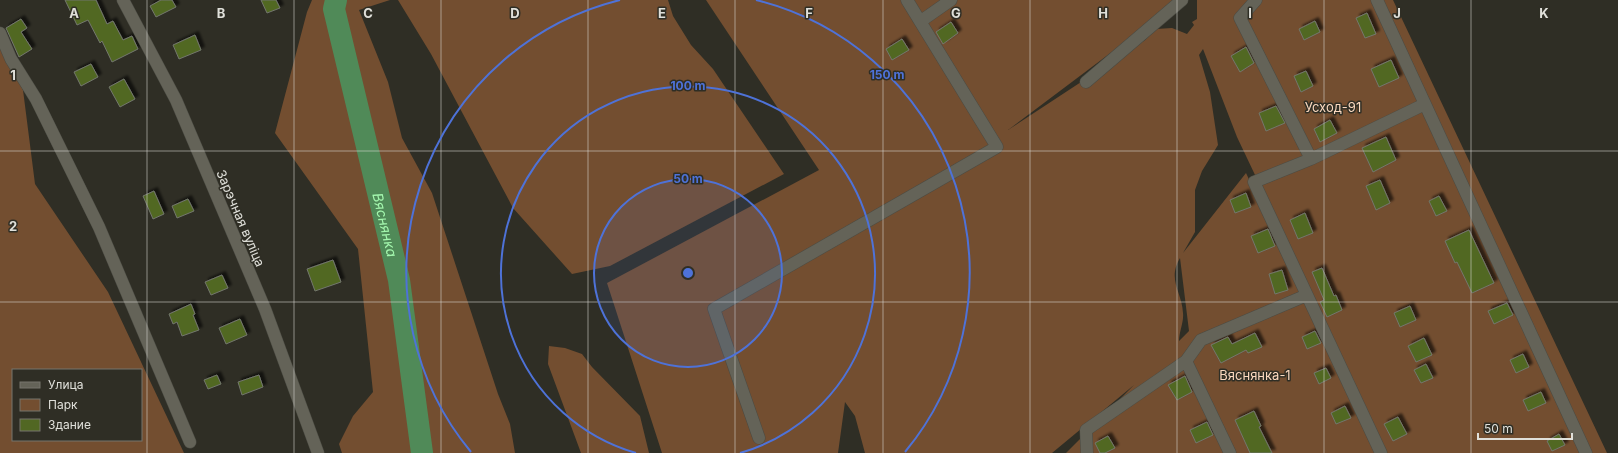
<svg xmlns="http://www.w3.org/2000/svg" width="1618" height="453" viewBox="0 0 1618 453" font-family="Inter,sans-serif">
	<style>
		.green { fill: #734e30; fill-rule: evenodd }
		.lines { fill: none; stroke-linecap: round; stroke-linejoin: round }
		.river { stroke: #508a58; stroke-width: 22 }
		.building { fill: #516723; stroke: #73776d; filter: url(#shadow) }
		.minor-casing { stroke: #4b4b43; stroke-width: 13 }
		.minor { stroke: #646358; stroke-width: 12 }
		.grid { fill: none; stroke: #e0e0da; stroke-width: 1; stroke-opacity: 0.55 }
		.ring { fill: none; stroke: #4e72d8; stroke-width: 2 }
		.labels { text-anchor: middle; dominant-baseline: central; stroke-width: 3; stroke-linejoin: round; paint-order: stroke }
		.park-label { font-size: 13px; fill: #fbd9bf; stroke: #2f2e25 }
		.street-label { font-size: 13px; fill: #e0e0da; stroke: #2f2e25 }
		.water-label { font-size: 14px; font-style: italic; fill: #a4f7ae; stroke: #2f2e25 }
		.grid-label { font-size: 13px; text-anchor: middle; font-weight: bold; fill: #e0e0da; stroke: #2f2e25; stroke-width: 3; stroke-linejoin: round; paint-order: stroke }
		.centre { fill: #4e72d8; stroke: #2f2e25; stroke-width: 2 }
		.ring-label { font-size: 12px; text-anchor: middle; font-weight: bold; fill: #4e72d8; stroke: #2f2e25; stroke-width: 3; stroke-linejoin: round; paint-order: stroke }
	</style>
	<defs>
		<filter id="shadow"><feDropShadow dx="3.5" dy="-3.5" stdDeviation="1" flood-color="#0009"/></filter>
	</defs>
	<rect width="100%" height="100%" fill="#2f2e25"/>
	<path class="green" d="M312,0H390L359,10L388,82L402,138L432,193L498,394L510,424L515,453H342L339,444L353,416L373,392L358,249L275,133L307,12Z
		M398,0H668L673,16L691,45L713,69L784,174L610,266L572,274L513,208L431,54Z
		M706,0H1181L1008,130L1145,40L1156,29L1172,28L1187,34L1194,25L1192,22L1197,19V0H1393L1607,453H1387L1237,137L1203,49L1199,55L1210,92L1218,145L1202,171L1195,190V232L1183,253L1246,173L1379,453H1066L1134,385L1052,453H865L855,416L845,402L838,453H662L607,283L819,170ZM1180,258L1189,331L1179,341C1179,332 1184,322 1183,313C1182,292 1167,280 1180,258Z
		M0,45L23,90L35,184L108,292L184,453H0ZM13,370H141V440H13Z
		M549,346L565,348L582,354L592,367L640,416L649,453H581L548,364Z"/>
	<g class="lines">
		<path class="river" id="s1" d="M336,0L334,9L399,280L422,453"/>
	</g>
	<path class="building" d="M65,0H96L107,24L113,21L123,40L132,36L138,49L112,62L102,41L100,43L88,20L77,25Z
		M161,0H172L176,7L156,17L150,6Z
		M261,0H276L280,8L267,13Z
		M1367,13L1376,34L1365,38L1356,18Z
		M21,19L27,28L21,32L32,49L19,57L6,28Z
		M1315,21L1320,32L1304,40L1299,29Z
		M951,22L958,33L943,44L936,32Z
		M195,35L201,50L179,59L173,45Z
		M902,39L909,50L892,60L886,49Z
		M1246,47L1254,63L1240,72L1231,56Z
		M1391,60L1399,78L1379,87L1371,69Z
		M91,64L98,77L81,86L74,72Z
		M1306,71L1313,86L1301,92L1294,76Z
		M124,79L135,99L120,107L109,87Z
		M1276,106L1285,123L1266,131L1259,113Z
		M1330,120L1337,133L1320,142L1314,129Z
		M1386,137L1396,160L1373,172L1362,148Z
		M1380,180L1390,203L1376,210L1366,186Z
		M154,191L164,214L153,219L143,196Z
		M1246,193L1251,207L1235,213L1230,200Z
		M1439,196L1447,211L1436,216L1429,201Z
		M188,199L194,211L177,218L172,206Z
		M1305,213L1313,233L1298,239L1290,220Z
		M1268,229L1275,246L1258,253L1251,236Z
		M1469,230L1494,283L1472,293L1457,262L1455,263L1445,241Z
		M333,260L341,282L315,291L307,269Z
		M1322,268L1334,296L1336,295L1342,310L1327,317L1320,302L1324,300L1312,272Z
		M1282,270L1288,290L1275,294L1269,274Z
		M222,275L228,288L211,295L205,282Z
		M1507,303L1513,315L1494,324L1488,311Z
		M191,304L195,314L193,315L199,330L182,336L177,322L173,324L169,314Z
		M1410,306L1416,320L1400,327L1394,313Z
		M240,319L247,335L226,344L219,328Z
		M1315,331L1321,343L1307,349L1302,337Z
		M1255,333L1262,347L1248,353L1246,350L1221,363L1211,345L1228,337L1232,344Z
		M1424,338L1432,355L1416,362L1408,346Z
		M1523,354L1529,367L1516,373L1510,360Z
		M1426,364L1433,378L1421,383L1414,370Z
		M1326,368L1331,378L1319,384L1314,373Z
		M217,375L221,384L208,389L204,380Z
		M259,375L263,387L242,395L238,382Z
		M1185,376L1192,392L1177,400L1168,385Z
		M1541,392L1546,403L1528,411L1523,400Z
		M1345,406L1351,418L1336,424L1331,413Z
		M1254,411L1261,426L1259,427L1272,453H1250L1235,420Z
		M1398,417L1407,434L1393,441L1384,424Z
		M1207,422L1213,435L1196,443L1190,430Z
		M1559,434L1565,445L1552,451L1547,441Z
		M1108,436L1115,448L1105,453H1100L1095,443Z"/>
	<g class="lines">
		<defs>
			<path id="minor" d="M123,0L176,100L265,309L318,453
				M1256,0L1240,18L1311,159
				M1377,0L1586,453
				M921,21L951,0
				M0,33L11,59L36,99L99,227L190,442
				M1086,82L1182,0
				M1186,361L1230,453
				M759,438L714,309L997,147L907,0
				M1087,453L1086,430L1186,361L1201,340L1307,295
				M1381,453L1254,182L1311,159L1425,104"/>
		</defs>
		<use href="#minor" class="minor-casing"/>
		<use href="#minor" class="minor"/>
	</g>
	<path class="grid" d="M147,0V453M294,0V453M441,0V453M588,0V453M735,0V453M883,0V453M1030,0V453M1177,0V453M1324,0V453M1471,0V453M0,151H1618M0,302H1618"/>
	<circle cx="688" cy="273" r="94" fill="#4e72d8" fill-opacity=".12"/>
	<g class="ring">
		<circle cx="688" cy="273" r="94"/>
		<path d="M636 453A187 187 0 1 1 740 453"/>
		<path d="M471 452A281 281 0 0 1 620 0M756 0A281 281 0 0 1 905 452"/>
	</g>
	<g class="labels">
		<g class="park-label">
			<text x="1333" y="107">Усход-91</text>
			<text x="1255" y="375">Вяснянка-1</text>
		</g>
		<g class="street-label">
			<text transform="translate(241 218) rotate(67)">Зарэчная вуліца</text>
		</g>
		<g class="water-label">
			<text stroke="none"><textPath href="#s1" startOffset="231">Вяснянка</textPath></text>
		</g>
	</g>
	<g class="grid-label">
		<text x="74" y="18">A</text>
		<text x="221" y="18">B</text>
		<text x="368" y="18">C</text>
		<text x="515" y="18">D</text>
		<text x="662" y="18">E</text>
		<text x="809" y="18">F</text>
		<text x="956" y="18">G</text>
		<text x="1103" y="18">H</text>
		<text x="1250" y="18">I</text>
		<text x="1397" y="18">J</text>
		<text x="1544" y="18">K</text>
		<text x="13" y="80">1</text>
		<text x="13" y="231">2</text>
	</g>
	<circle cx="688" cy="273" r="6" class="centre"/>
	<g class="ring-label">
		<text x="887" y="79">150 m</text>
		<text x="688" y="90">100 m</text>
		<text x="688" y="183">50 m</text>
	</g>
	<rect x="12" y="369" width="130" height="72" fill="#2f2e25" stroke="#76756d"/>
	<rect x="20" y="382" width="20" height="6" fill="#646358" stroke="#76756d"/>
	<text x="48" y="389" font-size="12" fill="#e0e0da">Улица</text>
	<rect x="20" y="399" width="20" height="12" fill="#734e30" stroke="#76756d"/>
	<text x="48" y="409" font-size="12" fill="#e0e0da">Парк</text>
	<rect x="20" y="419" width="20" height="12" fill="#516723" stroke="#76756d"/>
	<text x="48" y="429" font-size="12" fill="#e0e0da">Здание</text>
	<path d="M1478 433v6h94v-6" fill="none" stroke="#e0e0da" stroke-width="2"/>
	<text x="1484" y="433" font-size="12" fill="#e0e0da" stroke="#2f2e25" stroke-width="3" paint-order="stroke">50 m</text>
</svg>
